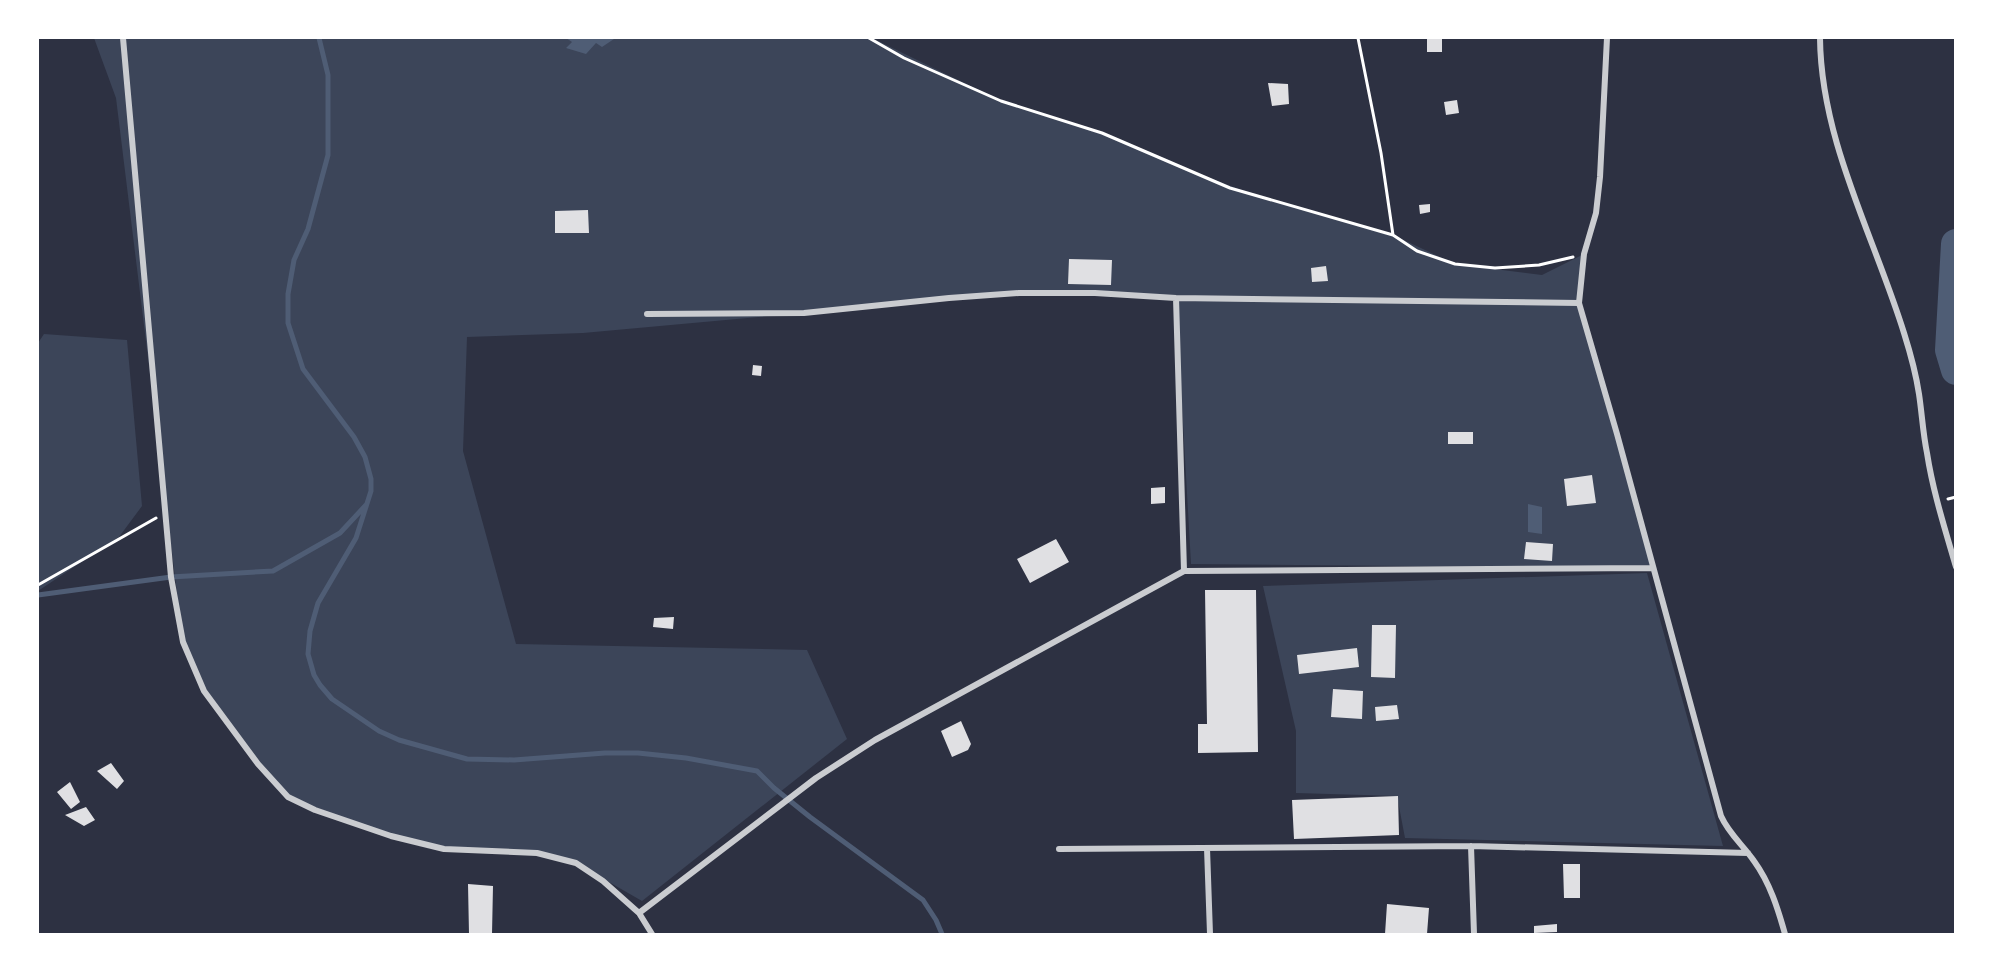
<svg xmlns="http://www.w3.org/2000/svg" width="1993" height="972" viewBox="0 0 1993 972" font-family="'Sofia Sans Condensed',sans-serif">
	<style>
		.green { fill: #3c4559 }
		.water { fill: #4f5d75 }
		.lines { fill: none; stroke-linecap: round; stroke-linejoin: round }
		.stream { stroke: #4f5d75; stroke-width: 5 }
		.river { stroke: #4f5d75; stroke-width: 30 }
		.building { fill: #e0e0e3 }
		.path { stroke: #fff; stroke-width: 3 }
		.minor { stroke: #caccd0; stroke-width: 6 }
	</style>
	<rect width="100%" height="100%" fill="#2d3142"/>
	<path class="green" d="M94,38H872L1001,101L1102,133L1175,165L1252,194L1393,235L1455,264L1542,275L1584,254L1579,303L1653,568L1191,564L1176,299L1019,293L583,333L467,337L463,451L516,644L807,650L847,739L642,901L576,863L538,853L444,849L391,836L288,797L258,764L204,691L183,642L116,98Z
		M44,334L127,340L142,506L119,537L38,591V343Z
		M1647,573L1723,846L1405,838L1397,796L1296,793V731L1263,586Z"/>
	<path class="water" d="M566,38H608L614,39L602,47L596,43L586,54L566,48L572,42Z
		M1528,504L1542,507V534L1528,532Z"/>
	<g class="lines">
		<path class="stream" d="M319,38L328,75V155L308,229L294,260L288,294V323L303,369L354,437L365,457L371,479V491L356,538L318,603L310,631L308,654L314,675L320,685L332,699L379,731L399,740L467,759L514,760L605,753H638L686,758L757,771L774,788L810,817L923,900L936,920L942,934
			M38,595L171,577L273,571L340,533L366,505"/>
		<path class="river" d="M1956,244L1950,350L1956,370"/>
	</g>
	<path class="building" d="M1427,38H1442V52H1427Z
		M1268,83L1288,84L1289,104L1272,106Z
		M1457,100L1459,113L1446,115L1444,102Z
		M1430,204V212L1420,214L1419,205Z
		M588,210L589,233H555V211Z
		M1069,259L1112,260L1111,285L1068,284Z
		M1326,266L1328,281L1312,282L1311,268Z
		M753,365L762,366L761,376L752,375Z
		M1448,432H1473V444H1448Z
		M1592,475L1596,503L1567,506L1564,479Z
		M1165,487V503L1151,504V488Z
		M1056,539L1069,562L1030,583L1017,559Z
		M1526,542L1553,544L1552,561L1524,559Z
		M1205,590H1256L1258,752L1198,753V724H1207Z
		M674,617L673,629L653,627L654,618Z
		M1372,625H1396L1395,678L1371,677Z
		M1357,648L1359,667L1299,674L1297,655Z
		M1333,689L1363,691L1362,719L1331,717Z
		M1397,705L1399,719L1376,721L1375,707Z
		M961,721L971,744L968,750L952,757L941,731Z
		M111,763L124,781L117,789L97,771Z
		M70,782L80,802L71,809L57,792Z
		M1398,796L1399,835L1294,839L1292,800Z
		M86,807L95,820L84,826L65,815Z
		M1563,864H1580V898H1564Z
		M468,884L493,886L492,934H469Z
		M1387,904L1429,908L1427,934H1385Z
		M1557,924V932L1534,933V926Z"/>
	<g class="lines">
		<path class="path" d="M869,38L904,58L1001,101L1102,133L1230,188L1393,235L1417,251L1455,264L1495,268L1539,265L1573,257
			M1358,38L1381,153L1393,235
			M1948,499L1956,497
			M38,585L156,518"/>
		<path class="minor" d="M123,38L171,577L183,642L204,691L258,764L288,797L315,810L391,836L444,849L537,853L576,863L603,881L639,913L652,934
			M1607,38L1600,177L1596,213L1584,254L1579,303L1617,434L1721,816C1729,834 1743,845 1754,861C1770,883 1778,909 1785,934
			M1820,38C1821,141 1874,236 1904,333C1910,352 1916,374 1919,394C1922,414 1923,434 1927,453C1933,492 1945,529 1956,567
			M1176,298L1184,571
			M647,314L804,313L949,298L1019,293H1095L1176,298L1579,303
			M1471,846L1474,934
			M1207,848L1210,934
			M1059,849L1471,846L1748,853
			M639,913L816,778L875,740L1184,571L1653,568"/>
	</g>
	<rect width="1993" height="972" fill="none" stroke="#ffffff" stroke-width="78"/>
</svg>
